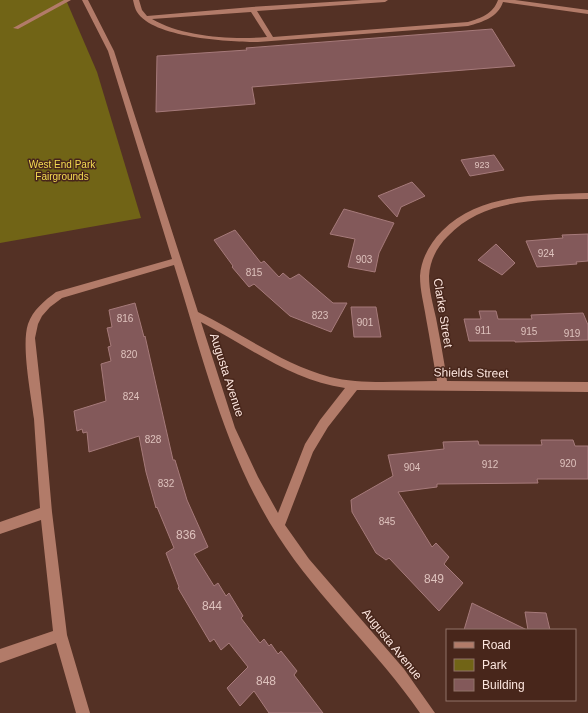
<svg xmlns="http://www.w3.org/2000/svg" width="588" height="713" viewBox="0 0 588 713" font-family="Arial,sans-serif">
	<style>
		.green { fill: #716416 }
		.building { fill: #83595a; stroke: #a67a7a }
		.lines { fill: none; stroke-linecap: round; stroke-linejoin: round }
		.minor { fill: #b27b69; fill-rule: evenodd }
		.labels { text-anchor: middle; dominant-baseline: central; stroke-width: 3; stroke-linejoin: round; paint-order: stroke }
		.far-number-label { font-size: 9px; fill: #dec2bd }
		.far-park-label { font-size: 10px; fill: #f5dc52; stroke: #48261b }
		.number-label { font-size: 10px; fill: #dec2bd }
		.street-label { font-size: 12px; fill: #fce5de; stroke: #48261b }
		.near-number-label { font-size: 12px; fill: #dec2bd }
	</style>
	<rect width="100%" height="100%" fill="#543125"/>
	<path class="green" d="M0,0H66L97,72L141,218L0,243Z"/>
	<path class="building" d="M492,29L515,66L252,87L255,104L156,112L157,56L247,50L246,48Z
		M494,155L504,170L470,176L461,160Z
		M412,182L425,196L401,207L397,217L378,196Z
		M344,209L394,223L379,253L375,272L348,267L355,239L330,234Z
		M235,230L261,263L264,261L279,277L283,273L290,279L299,274L333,303H347L331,332L290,316L254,284L249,287L232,267L233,266L214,240Z
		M588,234V261L576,262L577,264L537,267L526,241L563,238L562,235Z
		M496,244L515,263L502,275L478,260Z
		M135,303L144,337L145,336L173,460H175L187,500L208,547L194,554L214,586L218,583L226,596L229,593L243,616L241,618L260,643L264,639L269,646L271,644L278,654L281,651L297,671L294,675L323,713H269L254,691L240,706L227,688L248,667L229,643L221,650L214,639L210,642L178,588L179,587L166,553L174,548L157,507L156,508L146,472L139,436L89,452L87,432L83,433L82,429L77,431L74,411L106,401L101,364L111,361L108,347L111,346L107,328L112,327L109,310Z
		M351,307H376L381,337H354Z
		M479,311H496L498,319H532L531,315L583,313L588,325V340L515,342V341H469L464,319H481Z
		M541,440H573L575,446H588V479H537L538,483L437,484V487L398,492L432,547L436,543L449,557L444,564L463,583L439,611L389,558L386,560L376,553L352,512L351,500L393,476L388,455L444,449L443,442L478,441L479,445H542Z
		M472,603L527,630H464Z
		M525,612L546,613L550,630H528Z"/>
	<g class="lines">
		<path class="minor" d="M64,0H71L18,29L13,28Z
			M82,0H88L114,51L198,312C241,333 282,364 330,377C361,385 404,381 437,381C433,360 430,339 426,318C424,304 420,291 420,276C421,259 430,243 442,231C480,193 538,195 588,193V199C539,200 484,198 448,236C437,247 430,260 429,276C429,291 433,304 436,318C440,339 444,360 447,381L588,382V392L357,390L328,427L313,452L285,525L309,559L404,669L435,713H420C377,650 319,600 278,536C225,454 203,357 174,265L62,298L50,307L42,316L38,324L35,338L44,420L52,512L67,635L90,713H76L56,643L0,663V649L53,631L41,520L0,534V522L40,508C38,479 36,449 34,419C31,395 21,345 28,324C33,310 44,301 56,292L172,259L108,51ZM201,322C248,346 292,381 345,388L320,420L305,444L278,513L258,477L235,428Z
			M133,0H139L142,10L147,16L252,7L362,0H388L385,2L257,11L273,37L468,22C481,18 493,14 498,0H515L588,10V14L503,2C498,17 483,22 468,26L258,42C230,42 153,38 137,12C135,9 134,4 133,0ZM251,12L267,37C233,40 182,37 152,19Z"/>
	</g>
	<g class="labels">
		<g class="far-number-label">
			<text x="482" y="165">923</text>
		</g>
		<g class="far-park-label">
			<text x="62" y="164">West End Park<tspan x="62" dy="12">Fairgrounds</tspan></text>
		</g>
		<g class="number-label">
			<text x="546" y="253">924</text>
			<text x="364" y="259">903</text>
			<text x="254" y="272">815</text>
			<text x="320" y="315">823</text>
			<text x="125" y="318">816</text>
			<text x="365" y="322">901</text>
			<text x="483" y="330">911</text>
			<text x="529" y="331">915</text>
			<text x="572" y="333">919</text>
			<text x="129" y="354">820</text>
			<text x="131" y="396">824</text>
			<text x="153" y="439">828</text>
			<text x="568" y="463">920</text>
			<text x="490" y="464">912</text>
			<text x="412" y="467">904</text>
			<text x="166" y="483">832</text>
			<text x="387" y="521">845</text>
		</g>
		<g class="street-label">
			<text transform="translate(443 313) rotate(81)">Clarke Street</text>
			<text transform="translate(471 373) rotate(1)">Shields Street</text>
			<text transform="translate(227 375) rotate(72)">Augusta Avenue</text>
			<text transform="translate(392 644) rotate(51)">Augusta Avenue</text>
		</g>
		<g class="near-number-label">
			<text x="186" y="535">836</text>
			<text x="434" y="579">849</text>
			<text x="212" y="606">844</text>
			<text x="266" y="681">848</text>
		</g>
	</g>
	<rect x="446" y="629" width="130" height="72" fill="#48261b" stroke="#907269"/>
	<rect x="454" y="642" width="20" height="6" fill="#b27b69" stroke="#907269"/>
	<text x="482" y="649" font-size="12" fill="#fce5de">Road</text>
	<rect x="454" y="659" width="20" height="12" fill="#716416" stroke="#907269"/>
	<text x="482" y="669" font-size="12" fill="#fce5de">Park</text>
	<rect x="454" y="679" width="20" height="12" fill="#83595a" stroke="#907269"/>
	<text x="482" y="689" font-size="12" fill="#fce5de">Building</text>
</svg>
